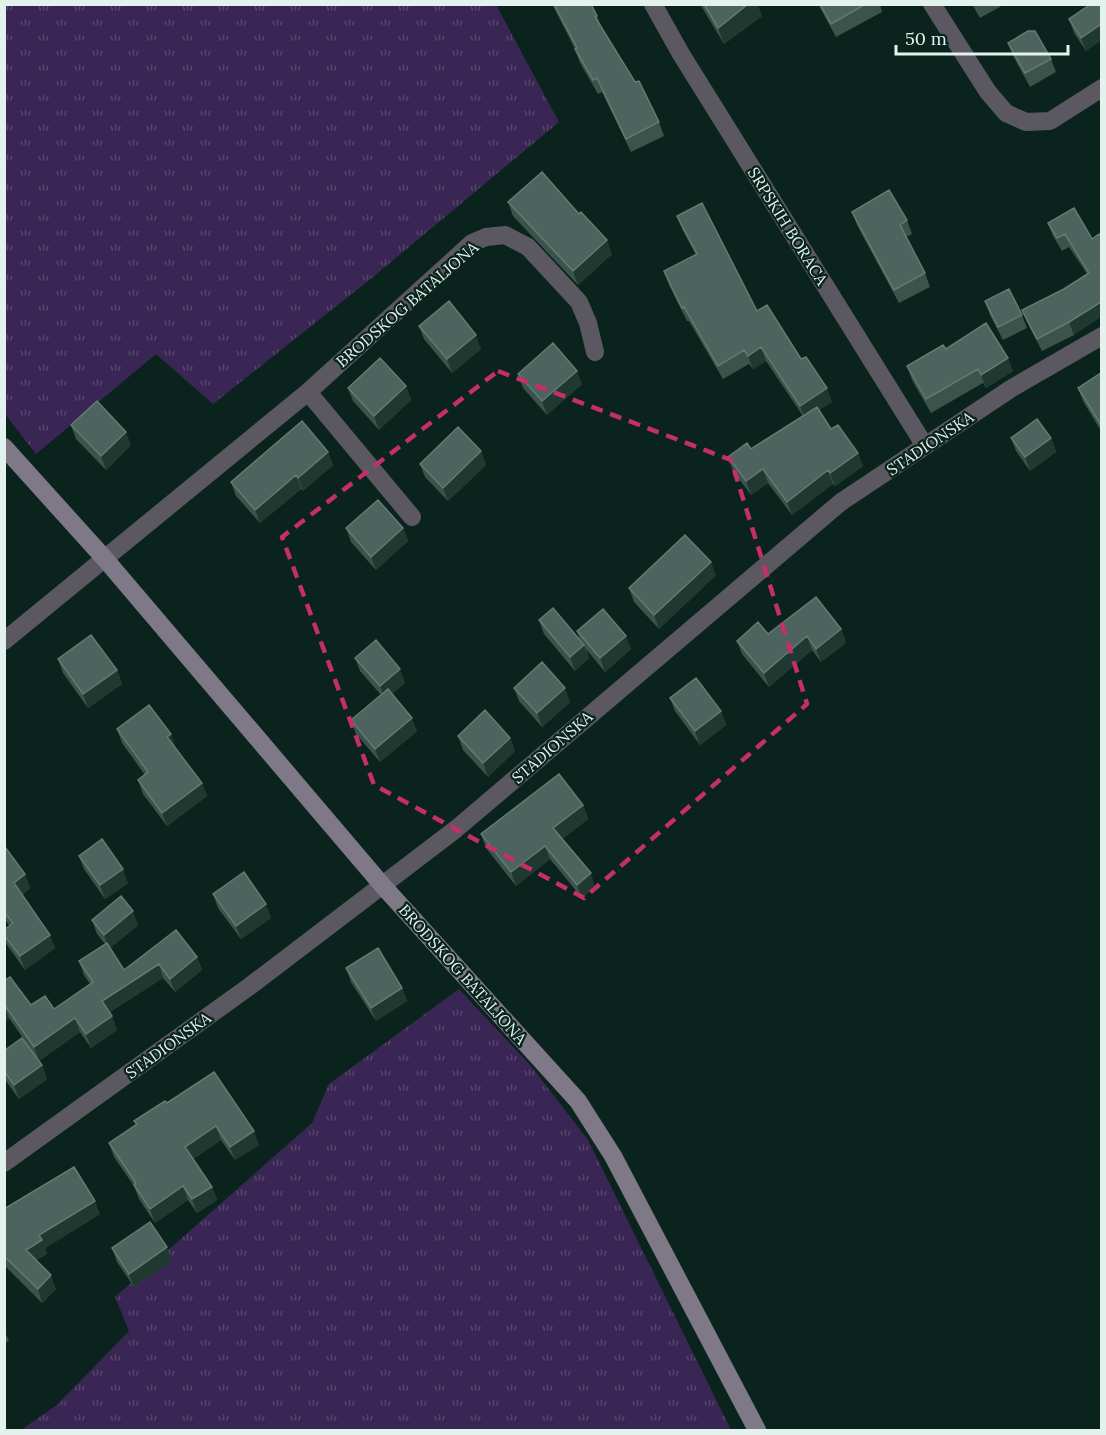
<svg xmlns="http://www.w3.org/2000/svg" width="1106" height="1435" viewBox="0 0 1106 1435" font-family="Lora,serif">
	<style>
		.grass { fill: url(#grass-tufts) }
		.lines { fill: none; stroke-linecap: round; stroke-linejoin: round }
		.street { stroke: #5b5861; stroke-width: 18 }
		.secondary { stroke: #7e7887; stroke-width: 18 }
		.wall { fill: #3a534b }
		.shaded-wall { fill: #1f3931 }
		.building { fill: #4c645d; stroke: #647a73; stroke-width: 1.5 }
		.marked { fill: none; stroke: #c52e6a; stroke-width: 4.5; stroke-dasharray: 12 8; stroke-linejoin: round }
		.labels { text-anchor: middle; dominant-baseline: central; stroke-width: 4.5; stroke-linejoin: round; paint-order: stroke }
		.street-label { font-size: 16px; fill: #e3f2ed; stroke: #0a241d }
	</style>
	<defs>
		<pattern id="grass-tufts" width="24" height="20" patternUnits="userSpaceOnUse" patternTransform="scale(1.5)"><rect width="24" height="20" fill="#3a2654"/><path d="M3 7l-1-3M5 7V3M7 7l1-3M15 17l-1-3M17 17v-4M19 17l1-3" fill="none" stroke="#56466d"/></pattern>
	</defs>
	<rect width="100%" height="100%" fill="#0a241d"/>
	<path class="grass" d="M4,5H496L559,122L373,277L213,404L156,354L36,454L5,414Z
		M459,989L531,1066L588,1140L731,1430H21L57,1405L129,1331L115,1297L312,1123L329,1084Z"/>
	<g class="lines">
		<path class="street" d="M653,4L681,54L925,446
			M932,4L988,92L1006,113L1026,122L1050,121L1102,88
			M308,392L412,517
			M4,641L308,392L472,243L486,237L505,235L528,247L579,302L588,323L595,352
			M4,1163L250,986L456,829L841,502L1012,388L1102,336"/>
		<path class="secondary" d="M4,447L105,559L383,886L578,1101L613,1156L757,1430"/>
	</g>
	<path class="wall" d="M552,4H591L597,16L601,26L659,122L664,136L631,152L602,92L598,94L580,63L575,49Z
		M700,4H757L762,16L724,44Z
		M818,4H880L882,12L836,37Z
		M972,4H1005L980,18Z
		M1091,4L1086,51L1074,33L1069,19Z
		M1008,43L1051,59L1056,72L1030,87L1013,56Z
		M508,202L612,254L578,285L513,216Z
		M852,212L907,220L912,234L906,237L925,273L930,287L899,303L857,225Z
		M677,216L757,311L801,359L832,402L819,410L831,429L863,466L835,486L833,484L792,515L768,483L751,495L733,471L728,457L751,449L803,416L766,361L753,369L749,364L723,379L689,321H687L669,285L664,271L696,255L682,229Z
		M1048,223L1092,239L1099,234L1074,335L1042,351L1027,322L1022,310L1064,289L1087,274L1069,247L1062,251L1053,236Z
		M985,301L1022,315L1027,328L1003,340L990,315Z
		M419,326L481,349L452,373L424,339Z
		M946,349L1013,371L986,388L983,383L931,413L912,380L907,366Z
		M1101,373V431L1083,401L1078,388Z
		M518,374L582,384L547,415L523,388Z
		M406,386L411,400L379,430L353,401L348,388Z
		M71,425L131,445L106,470L76,439Z
		M1011,438H1051L1056,452L1030,471L1016,451Z
		M481,451L486,465L448,501L425,477L420,464Z
		M328,452L333,465L303,491L301,489L260,523L236,496L231,482Z
		M346,528H403L408,541L376,570L351,542Z
		M716,575L659,629L634,602L629,588Z
		M539,620L580,640L577,631L631,649L605,672L586,649L589,658L575,671L544,634Z
		M841,629L846,643L821,662L812,650L769,687L742,654L737,641L768,634Z
		M355,658L405,683L392,694L417,731L380,762L356,734L351,720L381,695L360,671Z
		M58,659L117,670L122,684L88,708L63,673Z
		M514,688L570,702L542,727L519,701Z
		M670,698L721,711L726,725L700,745L675,711Z
		M117,729L176,748L202,783L207,796L167,826L143,794L138,780L145,775L122,743Z
		M458,736L510,738L515,751L488,777L463,750Z
		M583,805L588,819L562,839L595,887L582,898L550,859L516,886L486,848L481,834Z
		M4,848L25,874L30,888L22,895L55,948L25,970L7,945L4,938V930L10,926L4,919Z
		M79,856L128,883L105,899L84,869Z
		M213,894L271,918L241,939L218,908Z
		M92,920L138,925L110,948L124,970L197,957L202,970L175,992L163,978L110,1012L117,1030L91,1048L80,1032L39,1061L9,1018L4,1022V981L31,1005L54,1009L90,984L84,975L79,961L105,944L97,934Z
		M346,968L402,988L407,1001L376,1021L351,982Z
		M4,1051L42,1065L47,1079L19,1099L4,1078Z
		M167,1103L259,1145L235,1160L221,1140L193,1159L212,1187L217,1200L197,1213L188,1200L155,1223L139,1199L134,1186L114,1157L109,1143L136,1125L134,1121Z
		M4,1209L100,1214L45,1248L47,1254L36,1260L56,1289L42,1303L6,1267H4Z
		M112,1248L172,1261L134,1287L117,1262Z
		M4,1330L9,1341L4,1343Z"/>
	<path class="shaded-wall" d="M748,4H757L762,16L724,44L718,28Z
		M1101,24V41L1086,51L1081,38Z
		M607,240L612,254L578,285L573,271Z
		M1101,302V317L1074,335L1069,322Z
		M476,335L481,349L452,373L447,359Z
		M761,347L766,361L753,369L748,356Z
		M1008,358L1013,371L986,388L981,375Z
		M577,371L582,384L547,415L542,401Z
		M406,386L411,400L379,430L374,416Z
		M827,388L832,402L805,419L800,406Z
		M126,432L131,445L106,470L101,456Z
		M1051,438L1056,452L1030,471L1025,457Z
		M481,451L486,465L448,501L443,488Z
		M328,452L333,465L303,491L298,478Z
		M858,453L863,466L835,486L830,473Z
		M763,469L768,483L751,495L746,481Z
		M828,470L833,484L792,515L787,502Z
		M296,475L301,489L260,523L255,510Z
		M403,528L408,541L376,570L371,557Z
		M711,562L716,575L659,629L654,615Z
		M841,629L846,643L821,662L816,649Z
		M626,636L631,649L605,672L600,658Z
		M807,636L812,650L769,687L764,673Z
		M584,645L589,658L575,671L570,657Z
		M400,669L405,683L385,700L380,686Z
		M117,670L122,684L88,708L83,694Z
		M565,688L570,702L542,727L537,713Z
		M721,711L726,725L700,745L695,731Z
		M412,718L417,731L380,762L375,749Z
		M171,734L176,748L167,737Z
		M510,738L515,751L488,777L483,763Z
		M202,783L207,796L167,826L162,813Z
		M583,805L588,819L558,842L553,828Z
		M545,846L550,859L516,886L511,872Z
		M123,869L128,883L105,899L100,885Z
		M591,873L595,887L582,898L577,885Z
		M25,874L30,888L19,897L14,883Z
		M266,904L271,918L241,939L236,926Z
		M133,911L138,925L109,949L104,935Z
		M50,935L55,948L25,970L20,956Z
		M197,957L202,970L175,992L170,979Z
		M159,964L163,978L107,1014L102,1001Z
		M402,988L407,1001L376,1021L371,1008Z
		M4,1005L9,1018L4,1022Z
		M112,1016L117,1030L91,1048L86,1034Z
		M75,1018L80,1032L39,1061L34,1047Z
		M42,1065L47,1079L19,1099L14,1085Z
		M216,1126L221,1140L190,1161L185,1147Z
		M254,1131L259,1145L235,1160L230,1147Z
		M183,1186L188,1200L155,1223L150,1209Z
		M212,1187L217,1200L197,1213L192,1199Z
		M95,1201L100,1214L45,1248L47,1254L31,1264L26,1250L39,1235Z
		M167,1247L172,1261L134,1287L129,1274Z
		M51,1275L56,1289L42,1303L38,1289Z"/>
	<path class="building" d="M554,4H591L597,16L595,17L635,82L639,81L659,122L626,139L597,78L593,80L575,49L577,48Z
		M704,4H748L718,28Z
		M820,4H866L831,24Z
		M1091,4H1101V24L1081,38L1069,19Z
		M1028,31H1035L1051,59L1025,73L1008,43Z
		M542,172L579,214L581,212L607,240L573,271L508,202Z
		M889,190L907,220L900,225L925,273L894,290L852,212Z
		M702,203L757,311L767,305L801,359L806,357L827,388L800,406L761,347L748,356L744,350L718,366L684,307L682,308L664,271L697,254L677,216Z
		M1074,208L1092,239L1099,234L1101,238V302L1069,322L1037,339L1022,310L1064,289L1089,273L1065,234L1057,238L1048,223Z
		M1009,289L1022,315L998,327L985,301Z
		M449,301L476,335L447,359L419,326Z
		M986,323L1008,358L981,375L978,369L926,399L907,366L943,345L946,349Z
		M553,343L577,371L542,401L518,374Z
		M380,358L406,386L374,416L348,388Z
		M1101,373V425L1078,388Z
		M97,401L126,432L101,456L71,425Z
		M817,407L831,429L838,425L858,453L830,473L828,470L787,502L763,469L746,481L728,457L747,443L751,449Z
		M1037,419L1051,438L1025,457L1011,438Z
		M302,421L328,452L298,478L296,475L255,510L231,482Z
		M458,427L481,451L443,488L420,464Z
		M378,500L403,528L371,557L346,528Z
		M685,535L711,562L654,615L629,588Z
		M816,597L841,629L816,649L807,636L764,673L737,641L758,622L768,634Z
		M553,608L584,645L570,657L539,620Z
		M603,609L626,636L600,658L577,631Z
		M91,635L117,670L83,694L58,659Z
		M376,640L400,669L380,686L355,658Z
		M542,662L565,688L537,713L514,688Z
		M696,678L721,711L695,731L670,698Z
		M388,689L412,718L375,749L351,720Z
		M149,705L171,734L167,737L202,783L162,813L138,780L148,772L117,729Z
		M485,710L510,738L483,763L458,736Z
		M559,774L583,805L553,828L591,873L577,885L545,846L511,872L481,834Z
		M102,839L123,869L100,885L79,856Z
		M5,847L25,874L14,883L50,935L20,956L4,935V930L13,923L4,912V848Z
		M244,872L266,904L236,926L213,894Z
		M121,896L133,911L104,935L92,920Z
		M176,930L197,957L170,979L159,964L102,1001L112,1016L86,1034L75,1018L34,1047L4,1004V981L10,977L31,1005L45,996L54,1009L93,982L79,961L107,943L124,970Z
		M378,948L402,988L371,1008L346,968Z
		M22,1038L42,1065L14,1085L4,1071V1051Z
		M214,1072L254,1131L230,1147L216,1126L185,1147L212,1187L192,1199L183,1186L150,1209L134,1185L136,1183L109,1143L137,1124L134,1121L165,1101L167,1103Z
		M74,1167L95,1201L39,1235L42,1240L26,1250L51,1275L38,1289L4,1256V1209Z
		M150,1222L167,1247L129,1274L112,1248Z"/>
	<path class="marked" d="M498,371L731,460L807,704L584,898L374,785L282,537Z"/>
	<g class="labels">
		<g class="street-label">
			<text transform="translate(788 226) rotate(58)">SRPSKIH BORACA</text>
			<text transform="translate(407 304) rotate(-41)">BRODSKOG BATALJONA</text>
			<text transform="translate(930 443) rotate(-34)">STADIONSKA</text>
			<text transform="translate(552 747) rotate(-41)">STADIONSKA</text>
			<text transform="translate(463 974) rotate(48)">BRODSKOG BATALJONA</text>
			<text transform="translate(168 1045) rotate(-36)">STADIONSKA</text>
		</g>
	</g>
	<rect width="1106" height="1435" fill="none" stroke="#e3f2ed" stroke-width="12"/>
	<path d="M896 45v9h172v-9" fill="none" stroke="#e3f2ed" stroke-width="3"/>
	<text x="905" y="45" font-size="18" fill="#e3f2ed" stroke="#0a241d" stroke-width="4.5" paint-order="stroke">50 m</text>
</svg>
